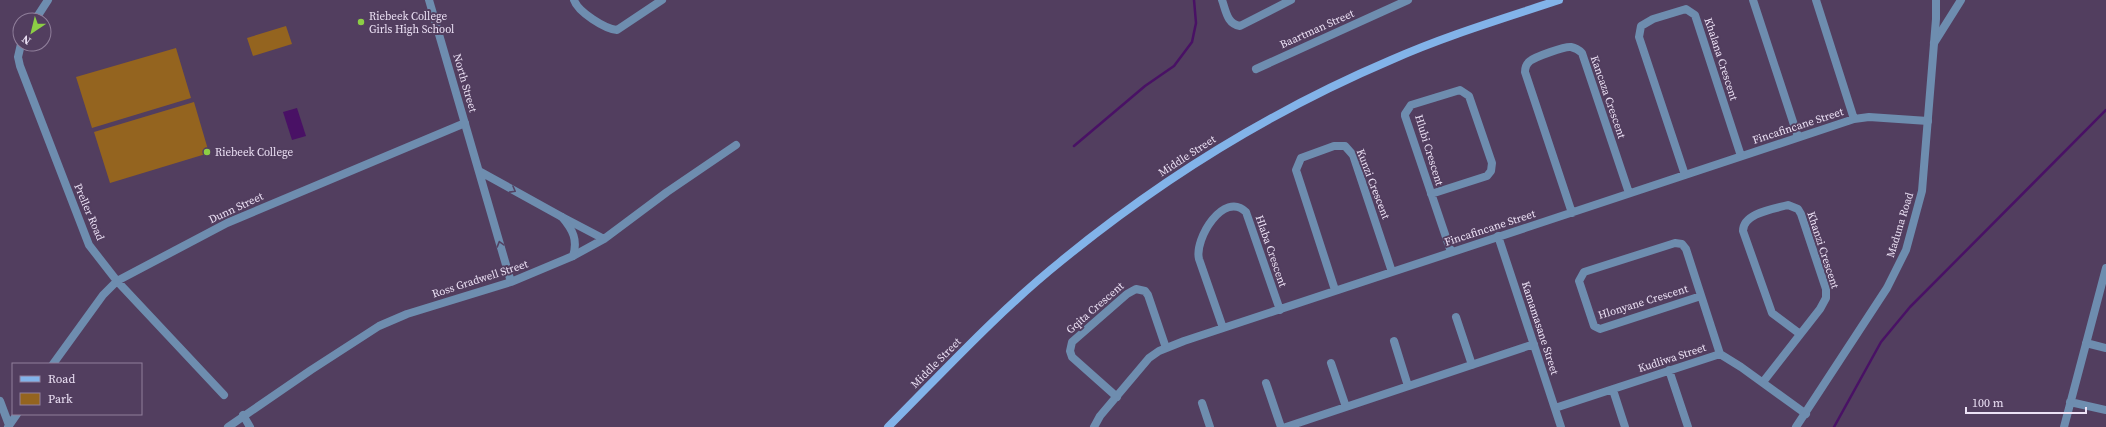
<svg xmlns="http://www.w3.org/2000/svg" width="2106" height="427" viewBox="0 0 2106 427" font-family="'Source Serif 4',serif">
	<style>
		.green { fill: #94641f }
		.water { fill: #491165 }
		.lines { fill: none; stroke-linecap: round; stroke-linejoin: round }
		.stream { stroke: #491165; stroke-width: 2.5 }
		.minor { stroke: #6e8daf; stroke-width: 8 }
		.tertiary { stroke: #6e8daf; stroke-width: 8 }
		.secondary { stroke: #82b3e9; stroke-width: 8 }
		.oneway { stroke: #534263 }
		.poi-dot { fill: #8cce45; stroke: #523e5f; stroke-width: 1.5 }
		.labels { text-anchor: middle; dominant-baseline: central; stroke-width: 4; stroke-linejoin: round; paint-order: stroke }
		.poi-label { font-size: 11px; fill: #ece1f5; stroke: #523e5f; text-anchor: start }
		.street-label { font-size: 11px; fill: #ece1f5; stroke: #523e5f }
	</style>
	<rect width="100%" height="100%" fill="#523e5f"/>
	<path class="green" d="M286,26L292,44L253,56L247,38Z
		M176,48L191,98L92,128L76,77Z
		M194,102L209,153L110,183L94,132Z"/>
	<path class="water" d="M297,108L306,136L292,140L283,112Z"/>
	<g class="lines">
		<path class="stream" d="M1074,146L1145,86L1174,66L1192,42L1196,23L1194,0
			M1834,427L1881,342L1910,307L2106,110"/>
		<path class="minor" d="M574,0C578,12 605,29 617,30L662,0
			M1222,0C1226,11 1227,24 1240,26L1291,0
			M1753,0L1798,137
			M1816,0L1854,119
			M35,20L48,0
			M1934,43L1961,0
			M21,44L18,57L20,66L89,245L117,281L224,395
			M1256,69L1408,0
			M1685,175L1639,37L1641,26L1653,19L1686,9L1695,15L1741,156
			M1431,194L1487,176L1491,171L1492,163L1469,96L1460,90L1411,105L1405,114V116L1451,252
			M1572,213L1525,72C1525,68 1526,64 1530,61C1535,57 1565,46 1571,47C1576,48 1579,50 1582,53L1629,193
			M562,217L604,239
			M1498,236L1561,427
			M573,256L604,239L667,192L736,145
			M1335,290L1296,170L1301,158L1334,146H1345L1353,155L1392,272
			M1701,296L1600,329L1594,326L1579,281L1584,272L1675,243L1682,244L1686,249L1720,354
			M1456,317L1472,365
			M1223,328L1199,259C1194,239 1224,190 1246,212L1280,310
			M1394,341L1408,386
			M2086,343L2106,348
			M1331,363L1346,407
			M53,364L103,295L117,281L227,223L465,123
			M1669,370L1688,427
			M1763,382L1820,309L1826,298V289L1801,214L1798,209L1788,205C1774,209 1743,213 1743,231L1772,313L1800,334
			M1266,383L1281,427
			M1613,390L1625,427
			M1117,397L1072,357L1070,351L1072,342L1127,294L1136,289L1145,291L1148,295L1166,348
			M0,401L9,425
			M2070,402L2106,410
			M1202,403L1210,427
			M1555,408L1720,354L1741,367L1806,414
			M8,427L17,414
			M1094,427L1100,416L1149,358L1159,351L1184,341L1854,119L1869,117L1928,121
			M1286,427L1534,344
			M2064,427L2106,268"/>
		<path class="tertiary" d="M429,0L511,282
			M243,415L250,427
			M228,427L311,370L379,326L407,314L511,282L573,256C578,240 573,230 562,217L479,171
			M1796,427L1887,288L1906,250L1922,191L1936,19V0"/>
		<path class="secondary" d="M888,427C944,371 998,312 1060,262C1161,179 1271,111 1391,60C1445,36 1502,19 1559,0"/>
	</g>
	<defs><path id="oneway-chevron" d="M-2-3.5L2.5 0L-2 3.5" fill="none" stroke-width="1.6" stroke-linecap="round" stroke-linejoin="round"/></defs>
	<g class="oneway">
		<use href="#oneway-chevron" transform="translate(513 190) rotate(29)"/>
		<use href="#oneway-chevron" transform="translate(500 244) rotate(-106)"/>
	</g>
	<g class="poi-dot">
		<circle cx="361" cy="22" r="4"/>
		<circle cx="207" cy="152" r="4"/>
	</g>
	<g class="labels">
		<g class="poi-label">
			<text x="369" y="16">Riebeek College<tspan x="369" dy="13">Girls High School</tspan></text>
			<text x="215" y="152">Riebeek College</text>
		</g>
		<g class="street-label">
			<text transform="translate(1317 29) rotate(-24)">Baartman Street</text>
			<text transform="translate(1721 59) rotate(72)">Khalana Crescent</text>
			<text transform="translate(465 83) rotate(74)">North Street</text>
			<text transform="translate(1608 97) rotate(71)">Kancaza Crescent</text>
			<text transform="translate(1798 126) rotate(-18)">Fincafincane Street</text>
			<text transform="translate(1429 150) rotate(73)">Hlubi Crescent</text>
			<text transform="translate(1187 156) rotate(-33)">Middle Street</text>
			<text transform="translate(1373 184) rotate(69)">Kunzi Crescent</text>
			<text transform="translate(236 208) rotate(-25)">Dunn Street</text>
			<text transform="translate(89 212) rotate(67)">Preller Road</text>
			<text transform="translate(1900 225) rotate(-73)">Maduna Road</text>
			<text transform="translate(1490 228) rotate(-18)">Fincafincane Street</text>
			<text transform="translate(1823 250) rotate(72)">Khanzi Crescent</text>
			<text transform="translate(1271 251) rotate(71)">Hlaba Crescent</text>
			<text transform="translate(480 279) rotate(-18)">Ross Gradwell Street</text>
			<text transform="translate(1643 302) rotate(-17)">Hlonyane Crescent</text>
			<text transform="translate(1095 308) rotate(-41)">Gqita Crescent</text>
			<text transform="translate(1540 328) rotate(72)">Kamamasane Street</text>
			<text transform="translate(1672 358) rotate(-18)">Kudliwa Street</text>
			<text transform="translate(936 363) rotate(-45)">Middle Street</text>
		</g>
	</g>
	<rect x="12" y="363" width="130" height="52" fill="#523e5f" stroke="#907f9b"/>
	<rect x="20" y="376" width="20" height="6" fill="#82b3e9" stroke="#907f9b"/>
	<text x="48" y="383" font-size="12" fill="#ece1f5">Road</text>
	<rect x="20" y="393" width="20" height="12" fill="#94641f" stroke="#907f9b"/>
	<text x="48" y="403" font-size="12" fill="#ece1f5">Park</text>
	<g transform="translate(32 32) rotate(215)"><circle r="19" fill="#523e5f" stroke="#907f9b"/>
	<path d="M0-3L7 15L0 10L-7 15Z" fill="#8cce45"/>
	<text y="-6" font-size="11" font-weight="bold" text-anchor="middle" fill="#ece1f5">N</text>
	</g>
	<path d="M1966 407v6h120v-6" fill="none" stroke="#ece1f5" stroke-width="2"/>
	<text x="1972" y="407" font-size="12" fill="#ece1f5" stroke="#523e5f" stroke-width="3" paint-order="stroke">100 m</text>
</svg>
